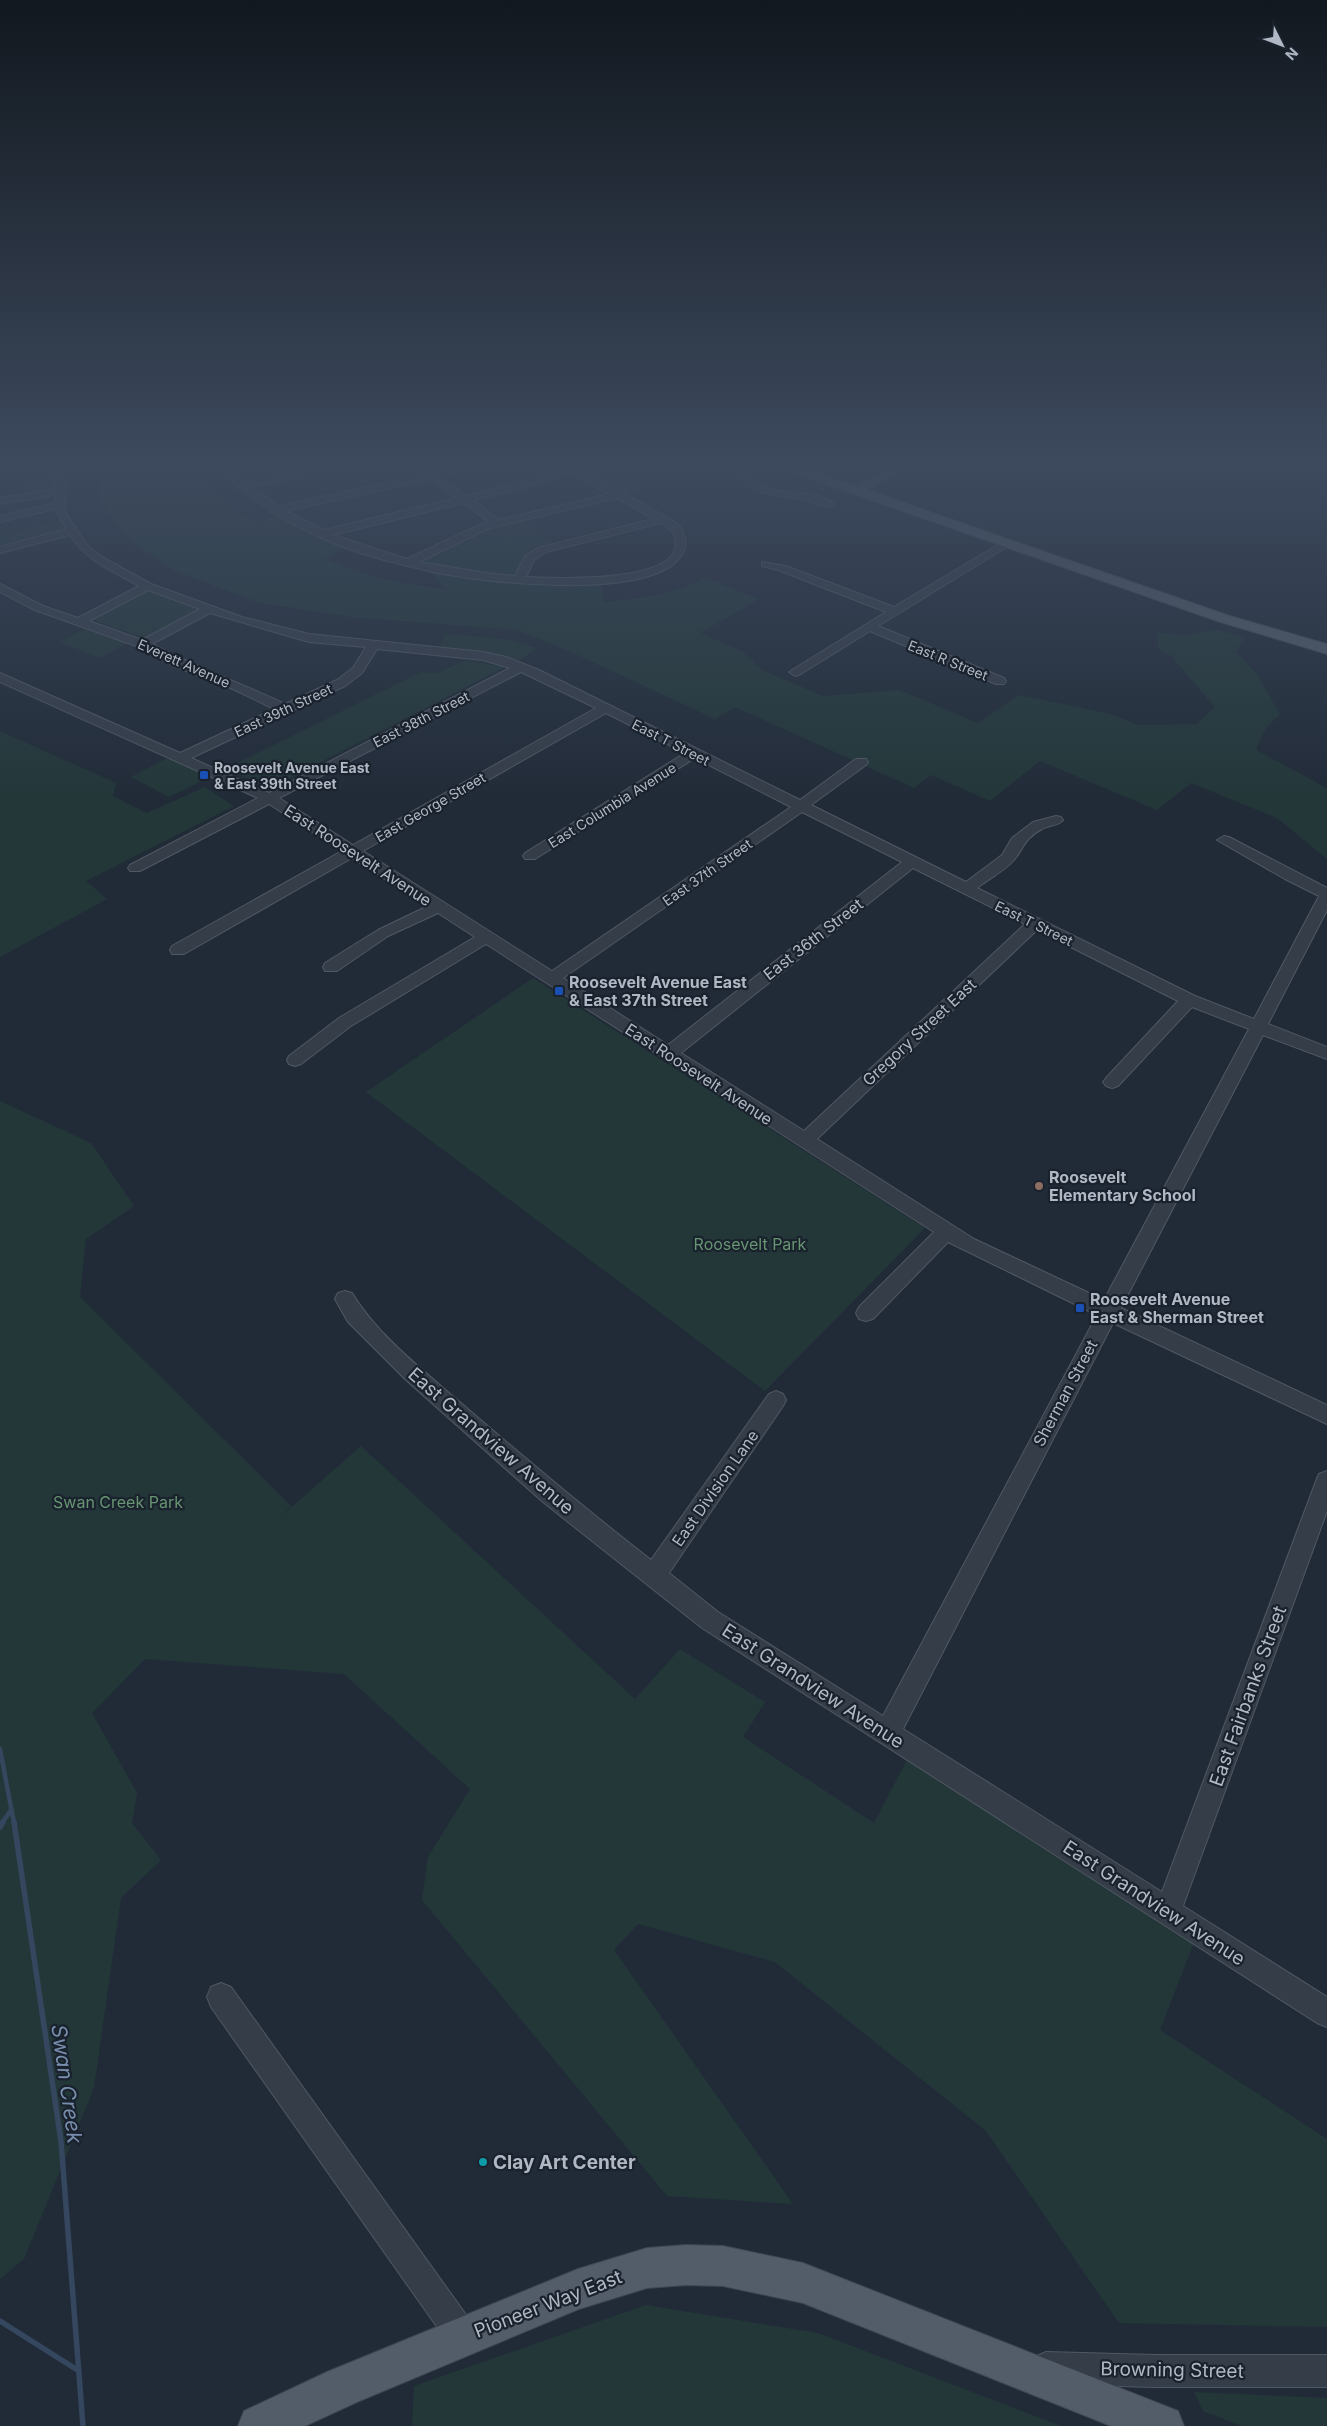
<svg xmlns="http://www.w3.org/2000/svg" width="1327" height="2426" viewBox="0 0 1327 2426" font-family="Inter,sans-serif">
	<style>
		.green { fill: #233739 }
		.lines { fill: none; stroke-linecap: round; stroke-linejoin: round }
		.stream-far1 { stroke: #35465f; stroke-width: 4.5 }
		.stream { stroke: #35465f; stroke-width: 5.5 }
		.minor-casing { stroke: #505863; stroke-width: 2 }
		.major-casing { stroke: #3e4652; stroke-width: 2 }
		.minor { fill: #353d49; fill-rule: evenodd }
		.major { fill: #535c69; fill-rule: evenodd }
		.transit-dot { fill: #1a4fb4; stroke: #1a222d; stroke-width: 2 }
		.education-dot { fill: #8d6e63; stroke: #1a222d; stroke-width: 2 }
		.culture-dot { fill: #0f9aa8; stroke: #1a222d; stroke-width: 2 }
		.labels { text-anchor: middle; dominant-baseline: central; stroke-width: 4.5; stroke-linejoin: round; paint-order: stroke }
		.far-street-label { font-size: 14px; fill: #b0b8c5; stroke: #1a222d }
		.far-poi-label { font-size: 14px; font-weight: bold; fill: #b0b8c5; stroke: #1a222d; text-anchor: start }
		.street-label { font-size: 16px; fill: #b0b8c5; stroke: #1a222d }
		.poi-label { font-size: 16px; font-weight: bold; fill: #b0b8c5; stroke: #1a222d; text-anchor: start }
		.park-label { font-size: 16px; fill: #679572; stroke: #1a222d }
		.near-street-label { font-size: 19px; fill: #b0b8c5; stroke: #1a222d }
		.near-poi-label { font-size: 19px; font-weight: bold; fill: #b0b8c5; stroke: #1a222d; text-anchor: start }
		.near-water-label { font-size: 21px; font-style: italic; fill: #788ead; stroke: #1a222d }
	</style>
	<rect width="100%" height="100%" fill="#212b38"/>
	<path class="green" d="M30,461H44C53,470 58,476 56,489L25,494L20,480L7,467Z
		M97,461H185L232,509L259,523L276,514L309,532L345,547L324,558C365,579 403,583 447,590L430,571L601,584L604,602C641,598 671,596 705,578L759,599L700,633L742,651L764,671L823,696L899,690L978,723L1019,695L1111,714L1138,725L1196,724L1215,707L1171,656L1159,650L1157,633L1191,635L1214,629L1244,637L1236,652L1256,673L1280,714L1266,728L1256,750L1327,788V859L1277,818L1191,783L1157,810L1040,761L990,801L931,775L914,788L735,707L715,719L571,652L516,630L350,617L257,602L176,571L127,539L101,502L99,463Z
		M596,461H627L641,490L628,495L582,470L583,467Z
		M523,519L553,543L538,549L519,573L514,576L479,572L428,563L422,559L488,528Z
		M62,520L67,530L0,549V536Z
		M151,590L202,611L147,639L93,620L144,592Z
		M88,627L130,642L100,658L60,642Z
		M446,634L506,639L536,648L520,661L491,653L439,647Z
		M465,660L505,667L269,789L227,768L421,672L438,673Z
		M0,731L116,783L113,796L147,813L205,787L234,806L86,881L107,899L0,957Z
		M169,757L210,777L169,797L131,777Z
		M533,978L925,1228L765,1391L366,1092Z
		M0,1101L91,1143L134,1206L86,1239L80,1297L291,1506L280,1517L361,1446L635,1699L680,1649L765,1702L743,1737L874,1823L908,1758L1195,1940L1160,2030L1327,2139V2327L1119,2323L986,2131L775,1962L638,1924L614,1950L793,2204L667,2196L422,1900L428,1857L470,1789L344,1674L145,1659L92,1713L137,1793L132,1823L161,1860L121,1898L94,2088L24,2259L0,2279Z
		M646,2305L818,2333L1061,2426H412L414,2386Z
		M1194,2392L1327,2398V2426H1242L1203,2411Z"/>
	<g class="lines">
		<path class="stream-far1" d="M0,1749L14,1823
			M2,1823L11,1810"/>
		<path class="stream" d="M14,1822L61,2141L83,2426
			M0,1827L3,1822
			M0,2321L79,2371"/>
		<defs>
			<path id="minor" d="M8,461H24L0,469V463Z
				M42,461H52L66,481L65,512L87,545L102,557L151,584L242,617L309,634L483,652L506,657L539,670L800,800L856,759H866L868,762L866,765L811,805L966,882L1002,855L1012,838L1033,822L1056,816L1061,817L1063,820C1058,826 1049,825 1042,829C1025,838 1025,846 1014,860C1005,871 988,879 977,888L1195,996L1254,1019L1319,896L1285,879L1217,840L1224,836L1229,837L1327,888V910L1268,1024L1327,1047V1059L1263,1035L1121,1308L1327,1405V1424L1113,1323L903,1729L1162,1892L1316,1481L1319,1474L1327,1471V1511L1183,1906L1327,1997V2027L1317,2023L702,1628L543,1502L405,1379L348,1322L335,1299L338,1293L345,1291L352,1293C376,1333 420,1368 455,1398C520,1454 584,1508 651,1560L769,1394L776,1391L783,1394L786,1400L783,1406L669,1573L718,1612L883,1716L1097,1315L948,1242L873,1319L866,1321L859,1319L856,1313L859,1307L934,1232L486,944L351,1026L301,1064L295,1066L289,1064L287,1060L289,1056L339,1018L475,937L438,913L388,936L337,971H325L323,967L325,963L378,930L428,906L352,858L184,954H172L170,950L172,946L342,851L269,804L140,871H130L128,868L130,865L258,798L0,682V673L180,753L274,709L233,689L176,667L139,647L35,610L0,592V584L43,606L78,618L139,586C112,571 86,560 70,535L0,553V547L66,529L55,509L0,522V516L55,503V495L0,504V498L56,489C56,476 49,470 42,461ZM148,590L200,609L142,640L89,621ZM210,613L309,642L366,647L353,668L337,680L285,704C241,683 195,667 152,644ZM377,649L483,660L510,668L269,793L191,758L345,686L362,673ZM521,672L596,708L353,845L279,798ZM606,713L685,753L525,853L523,856L525,859H535L695,758L791,807L552,971L363,851ZM802,812L902,862L668,1045L563,978ZM913,868L1025,924L804,1131L681,1053ZM1037,930L1178,1001L1106,1078L1103,1082L1106,1086L1112,1088L1118,1086L1192,1007L1249,1029L1104,1300L974,1239L817,1139Z
				M215,461H226L247,482L347,461H366L361,464L252,487L279,506L424,475L407,461H418L466,496L546,475L580,461H593L579,468C603,482 625,494 648,507C658,513 668,517 677,524C684,530 688,542 684,551C660,604 480,582 433,572C399,564 363,556 331,542C317,536 304,529 290,522C283,519 278,514 270,512L269,509L239,488ZM571,472L609,494L499,520L473,500L523,488ZM431,479L456,498L324,530L286,511ZM617,498L653,519L538,548L525,556L515,576L485,573L419,562L487,529ZM463,503L489,522L479,525L407,559L333,535ZM660,523L672,531C701,586 550,578 526,577L534,560L546,552Z
				M479,461H497L447,474L442,471Z
				M735,461C743,461 748,460 753,467L749,475C765,502 812,484 834,504L829,507C820,505 811,501 802,499C779,494 753,498 739,475L743,468Z
				M1006,540L1010,541V545L878,626L1004,678L1006,681L1004,684H996L870,631L799,675L795,676L789,672L886,612L778,570L762,566V562L786,566L894,607Z
				M221,1983L231,1987L474,2326L479,2337L474,2348L463,2353L452,2348L211,2007L207,1997L211,1987Z
				M1046,2352L1155,2355H1327V2387H1155L1046,2384L1035,2379L1030,2368L1035,2357Z"/>
			<path id="major" d="M766,461H784L855,486L903,461H918L867,490L1230,616L1327,644V654L1220,622L768,464Z
				M686,2245L723,2246L803,2263L1178,2411L1184,2426H1111L803,2303L723,2286L686,2285L647,2288L579,2309L357,2402L305,2426H238L244,2411L327,2372L578,2269L647,2248Z"/>
		</defs>
		<use href="#minor" class="minor-casing"/>
		<use href="#major" class="major-casing"/>
		<use href="#minor" class="minor"/>
		<use href="#major" class="major"/>
	</g>
	<linearGradient id="sky" x2="0" y2="1"><stop stop-color="#12181f"/><stop offset="0.58" stop-color="#3d4a5e"/><stop offset="1" stop-color="#3d4a5e" stop-opacity="0"/></linearGradient>
	<rect width="1327" height="801" fill="url(#sky)"/>
	<g class="transit-dot">
		<rect x="199" y="770" width="10" height="10" rx="2.5"/>
		<rect x="554" y="986" width="10" height="10" rx="2.5"/>
		<rect x="1075" y="1303" width="10" height="10" rx="2.5"/>
	</g>
	<circle class="education-dot" cx="1039" cy="1186" r="5"/>
	<circle class="culture-dot" cx="483" cy="2162" r="5"/>
	<g class="labels">
		<g class="far-street-label">
			<text transform="translate(948 660) rotate(22)">East R Street</text>
			<text transform="translate(184 663) rotate(24)">Everett Avenue</text>
			<text transform="translate(283 710) rotate(-25)">East 39th Street</text>
			<text transform="translate(421 719) rotate(-27)">East 38th Street</text>
			<text transform="translate(671 742) rotate(27)">East T Street</text>
			<text transform="translate(612 805) rotate(-32)">East Columbia Avenue</text>
			<text transform="translate(430 807) rotate(-30)">East George Street</text>
			<text transform="translate(707 872) rotate(-35)">East 37th Street</text>
			<text transform="translate(1034 923) rotate(26)">East T Street</text>
		</g>
		<g class="far-poi-label">
			<text x="214" y="767">Roosevelt Avenue East<tspan x="214" dy="16">&amp; East 39th Street</tspan></text>
		</g>
		<g class="street-label">
			<text transform="translate(358 855) rotate(33)">East Roosevelt Avenue</text>
			<text transform="translate(813 939) rotate(-38)">East 36th Street</text>
			<text transform="translate(919 1032) rotate(-43)">Gregory Street East</text>
			<text transform="translate(699 1074) rotate(33)">East Roosevelt Avenue</text>
			<text transform="translate(1065 1393) rotate(-62)">Sherman Street</text>
			<text transform="translate(715 1488) rotate(-55)">East Division Lane</text>
		</g>
		<g class="poi-label">
			<text x="569" y="982">Roosevelt Avenue East<tspan x="569" dy="18">&amp; East 37th Street</tspan></text>
			<text x="1049" y="1177">Roosevelt<tspan x="1049" dy="18">Elementary School</tspan></text>
			<text x="1090" y="1299">Roosevelt Avenue<tspan x="1090" dy="18">East &amp; Sherman Street</tspan></text>
		</g>
		<g class="park-label">
			<text x="750" y="1244">Roosevelt Park</text>
			<text x="118" y="1502">Swan Creek Park</text>
		</g>
		<g class="near-street-label">
			<text transform="translate(491 1441) rotate(41)">East Grandview Avenue</text>
			<text transform="translate(813 1686) rotate(33)">East Grandview Avenue</text>
			<text transform="translate(1248 1696) rotate(-70)">East Fairbanks Street</text>
			<text transform="translate(1154 1903) rotate(33)">East Grandview Avenue</text>
			<text transform="translate(548 2304) rotate(-21)">Pioneer Way East</text>
			<text transform="translate(1172 2370) rotate(1)">Browning Street</text>
		</g>
		<g class="near-poi-label">
			<text x="493" y="2162">Clay Art Center</text>
		</g>
		<g class="near-water-label">
			<text transform="translate(67 2084) rotate(82)">Swan Creek</text>
		</g>
	</g>
	<g transform="translate(1282 45) rotate(132)" stroke="#1a222d" stroke-width="4" paint-order="stroke">
	<path d="M0-4L9 19L0 12L-9 19Z" fill="#b0b8c5"/>
	<text y="-8" font-size="14" font-weight="bold" text-anchor="middle" fill="#b0b8c5">N</text>
	</g>
</svg>
